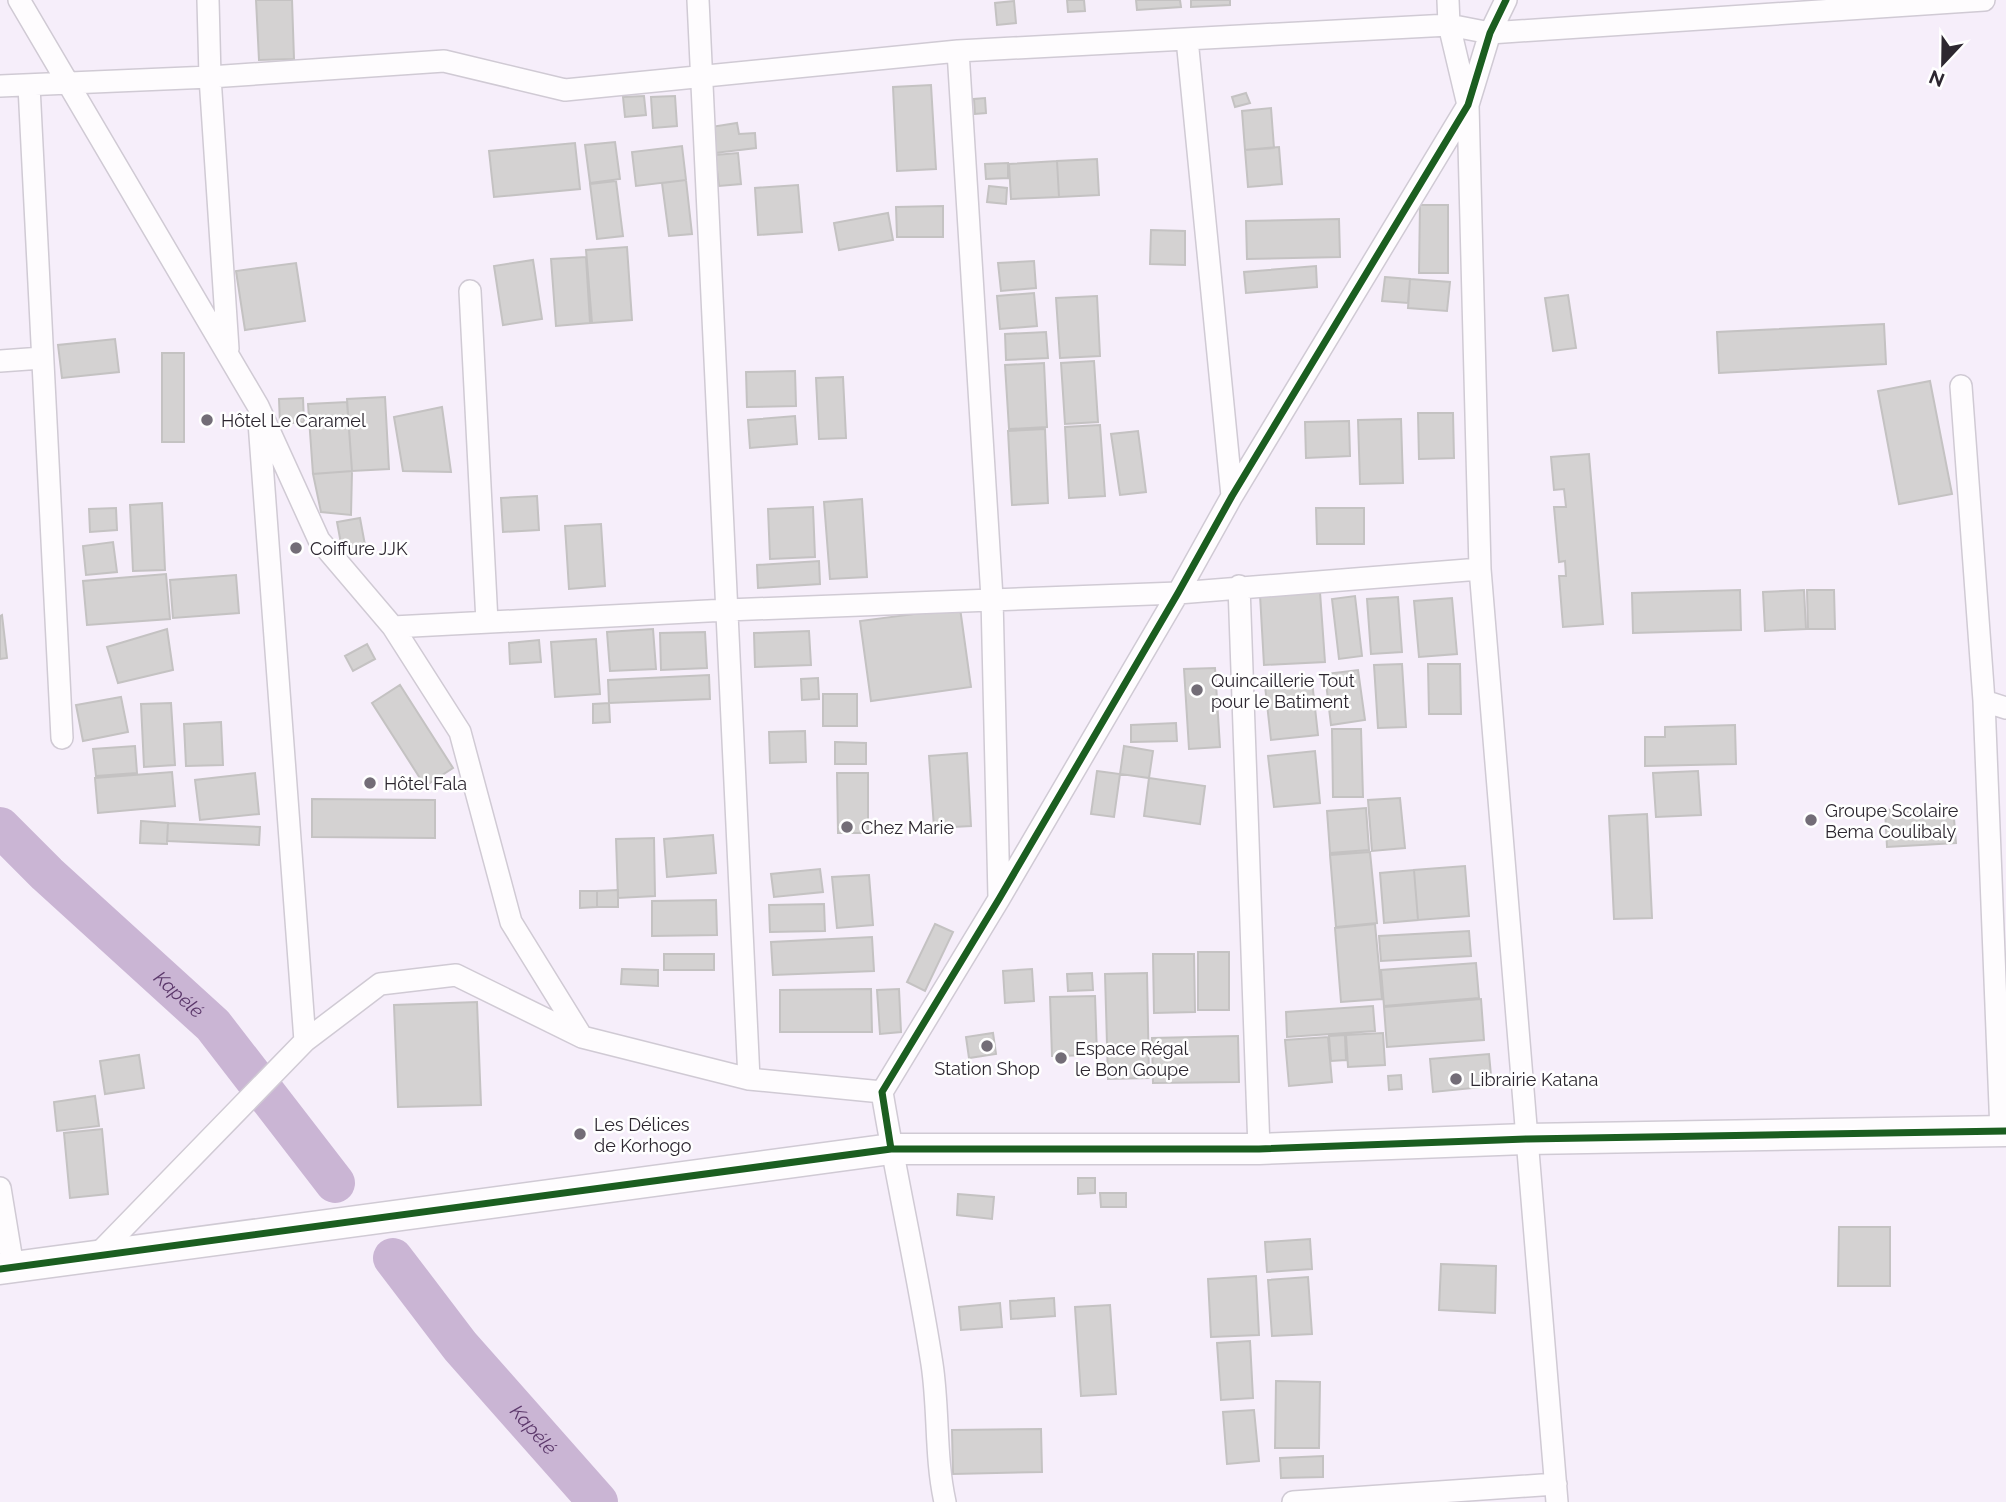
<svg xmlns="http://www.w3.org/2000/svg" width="2006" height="1502" viewBox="0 0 2006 1502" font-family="Raleway,sans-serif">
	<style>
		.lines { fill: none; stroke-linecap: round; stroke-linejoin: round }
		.river { stroke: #cab5d4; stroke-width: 40 }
		.building { fill: #d4d2d2; stroke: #c4c2c2; stroke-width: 2 }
		.street-casing { stroke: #d0cad4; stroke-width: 24 }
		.secondary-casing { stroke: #d0cad4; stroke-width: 33 }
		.street { stroke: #fefcfe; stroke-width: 21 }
		.secondary { stroke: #fefcfe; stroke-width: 30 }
		.cycleway-casing { stroke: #fff; stroke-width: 11 }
		.cycleway { stroke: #1b5e20; stroke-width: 7 }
		.poi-dot { fill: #736d77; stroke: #fff; stroke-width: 2.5 }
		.labels { text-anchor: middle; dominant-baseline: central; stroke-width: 5; stroke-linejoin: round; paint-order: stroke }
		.poi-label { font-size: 18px; fill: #2d2730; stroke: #fff; text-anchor: start }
		.water-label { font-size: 19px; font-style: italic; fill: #5c386b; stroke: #fff }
	</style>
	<rect width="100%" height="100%" fill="#f6eefa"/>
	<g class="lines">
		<g class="river">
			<path id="s1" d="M0,827L47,874L213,1025L335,1183"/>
			<path id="s2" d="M393,1258L460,1346L598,1502"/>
		</g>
	</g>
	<path class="building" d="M256,0H292L294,59L259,60Z
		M1067,0H1084L1085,11L1068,12Z
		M1136,0H1180L1181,7L1137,10Z
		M1191,0H1230V5L1191,7Z
		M1014,1L1016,23L997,25L995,3Z
		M931,85L936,169L897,171L893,87Z
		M1246,93L1250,103L1235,107L1232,97Z
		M644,96L646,115L625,117L623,97Z
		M675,96L677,126L653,128L651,97Z
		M985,98L986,113L975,114L974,99Z
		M1271,108L1274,148L1245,150L1242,111Z
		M737,123L739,134L755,133L756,148L715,153L711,127Z
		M615,142L620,179L590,183L585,145Z
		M575,143L580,189L494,197L489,151Z
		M682,146L686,180L636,186L632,152Z
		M1279,147L1282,184L1248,187L1245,150Z
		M738,153L741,184L719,186L715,155Z
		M1097,159L1099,195L1059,197L1057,161Z
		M1057,161L1059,197L1011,199L1009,164Z
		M1008,163V178L986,179L985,164Z
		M686,180L692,234L669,236L662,183Z
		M616,181L623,236L597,239L590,184Z
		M798,185L802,232L758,235L755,188Z
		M989,186L1007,188L1006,204L987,202Z
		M1420,205H1448V273H1419Z
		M943,206V237H897L896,207Z
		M888,213L893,240L839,250L834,223Z
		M1339,219L1340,257L1247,259L1246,221Z
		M1151,230L1185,231V265L1150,264Z
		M627,247L632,320L592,323L586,250Z
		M586,257L590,323L556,326L551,259Z
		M533,260L542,319L503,325L494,266Z
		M1034,261L1036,288L1001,291L998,263Z
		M296,263L305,321L245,330L236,271Z
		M1316,266L1317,287L1246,293L1244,272Z
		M1385,277L1410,279L1408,303L1382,301Z
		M1410,279L1450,282L1447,311L1408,308Z
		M1034,293L1037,326L1000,329L997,296Z
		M1568,295L1576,348L1553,351L1545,298Z
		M1097,296L1100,356L1060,358L1056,298Z
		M1884,324L1886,364L1719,373L1717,332Z
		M1046,332L1048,358L1006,360L1005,334Z
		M115,339L119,372L62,378L58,345Z
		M162,353H184V442H162Z
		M1094,361L1098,422L1065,424L1061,363Z
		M1044,363L1047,427L1009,429L1005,365Z
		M795,371L796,406L747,407L746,372Z
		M843,377L846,438L819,439L816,378Z
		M1930,381L1952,494L1899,504L1878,391Z
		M385,397L389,469L352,471L347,399Z
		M303,398L304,422L280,424L279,399Z
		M347,402L352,471L313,474L308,404Z
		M442,407L451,472L403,471L394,417Z
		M1418,413H1453L1454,458L1419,459Z
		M795,416L797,444L750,448L748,420Z
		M1401,419L1403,483L1360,484L1358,420Z
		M1349,421L1350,456L1306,458L1305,422Z
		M1100,425L1105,496L1069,498L1065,427Z
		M1045,429L1048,503L1012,505L1008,431Z
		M1138,431L1146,492L1120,495L1111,434Z
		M1589,454L1603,624L1563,627L1559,576H1566L1565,561L1559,562L1554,507H1566L1564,489L1554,490L1551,457Z
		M352,471L351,515L321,512L313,474Z
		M537,496L539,530L503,532L501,498Z
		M862,499L867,577L830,579L824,502Z
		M162,503L165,570L133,571L130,505Z
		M813,507L815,557L770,559L768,509Z
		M116,508L117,530L90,532L89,509Z
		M1316,508H1364V544H1317Z
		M360,518L365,545L342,549L337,522Z
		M601,524L605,586L569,589L565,526Z
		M113,542L117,572L86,575L83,546Z
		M819,561L820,584L758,588L757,565Z
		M166,574L170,619L87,625L83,581Z
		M236,575L239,613L173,618L170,580Z
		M1740,590L1741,630L1633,633L1632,593Z
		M1804,590L1806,629L1765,631L1763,592Z
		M1807,590H1834L1835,629H1808Z
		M1320,592L1325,662L1264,665L1260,595Z
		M1355,596L1362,656L1339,659L1332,599Z
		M1398,597L1402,652L1371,654L1367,599Z
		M1452,598L1457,654L1419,657L1414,601Z
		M960,608L971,687L871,701L860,621Z
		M2,615L7,658L0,659V616Z
		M167,629L173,670L118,683L107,647Z
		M653,629L656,669L610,671L607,632Z
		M809,631L811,665L755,667L754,633Z
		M705,632L707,668L661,670L660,633Z
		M596,639L600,694L555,697L551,642Z
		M539,640L541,662L510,664L509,643Z
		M367,644L375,659L353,671L345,656Z
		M1402,664L1406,727L1378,728L1374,665Z
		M1428,664H1460L1461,714H1429Z
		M1215,668L1220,747L1189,749L1184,669Z
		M1358,670L1365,720L1331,725L1325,674Z
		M709,675L710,699L609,703L608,680Z
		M818,678L819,699L802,700L801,679Z
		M1312,681L1318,735L1271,740L1265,686Z
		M400,685L453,768L425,786L372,703Z
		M823,694H857V726H823Z
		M121,697L128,732L83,741L76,705Z
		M171,703L175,765L144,767L141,704Z
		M609,703L610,722L593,723V704Z
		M221,722L223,765L186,766L184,724Z
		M1176,723L1177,741L1131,742V725Z
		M1735,725L1736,764L1645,766V737H1665V727Z
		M1332,729H1361L1363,797H1333Z
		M805,731L806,762L770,763L769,732Z
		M835,742L866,743V764H835Z
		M135,746L137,773L96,776L93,749Z
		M1124,746L1153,751L1149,778L1120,774Z
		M1315,751L1320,803L1274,807L1268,756Z
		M967,753L971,826L934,828L929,756Z
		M1097,771L1120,774L1114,817L1091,814Z
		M1698,771L1701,815L1656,817L1653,773Z
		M172,772L175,806L98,813L95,778Z
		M255,773L259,814L200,820L195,780Z
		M837,773H868V833H838Z
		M1149,778L1205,786L1200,824L1144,816Z
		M1400,798L1405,848L1372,851L1368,800Z
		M312,799L435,800V838L312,837Z
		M1953,806L1956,843L1887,847L1885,810Z
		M1366,808L1369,850L1330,853L1327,811Z
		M1647,814L1652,918L1614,919L1609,816Z
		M141,821L168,823L167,844L140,843Z
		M168,823L260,827L259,845L167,841Z
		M713,835L716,873L667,877L664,839Z
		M654,838L655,896L618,898L616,839Z
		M1370,852L1377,923L1336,927L1330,855Z
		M1465,866L1469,916L1418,920L1414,870Z
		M820,869L823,892L774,897L771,874Z
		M1414,870L1418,920L1384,923L1380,873Z
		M869,875L873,925L837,928L832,877Z
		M618,890V907H597V891Z
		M580,891H597V907L580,908Z
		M716,900L717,935L652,936V901Z
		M824,904L825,931L770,932L769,905Z
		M935,924L953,932L925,991L907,982Z
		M1375,924L1382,999L1341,1002L1335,928Z
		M1469,931L1471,956L1381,961L1379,936Z
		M872,937L874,971L773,975L771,942Z
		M1198,952H1229V1010H1198Z
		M664,954H714V970H664Z
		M1153,954H1194L1195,1012L1154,1013Z
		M1476,963L1479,998L1384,1006L1381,970Z
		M622,969L658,970V986L621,984Z
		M1032,969L1034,1001L1005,1003L1003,971Z
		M1092,973L1093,990L1068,991L1067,974Z
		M1147,973L1149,1078L1108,1079L1105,974Z
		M871,989L872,1032H780V990Z
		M899,989L901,1032L880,1034L877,990Z
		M1095,996L1097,1055L1052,1056L1050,997Z
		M1481,999L1484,1040L1387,1047L1384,1007Z
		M477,1002L481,1105L398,1107L394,1005Z
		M1373,1006L1375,1031L1287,1037L1286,1012Z
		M993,1033L996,1054L969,1058L966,1037Z
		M1383,1033L1385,1065L1348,1067L1346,1035Z
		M1345,1035L1346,1060L1331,1061L1329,1036Z
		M1238,1036L1239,1082L1153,1083L1152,1038Z
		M1328,1037L1332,1082L1289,1086L1285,1040Z
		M1489,1054L1492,1086L1433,1092L1430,1059Z
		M139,1055L144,1088L105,1094L100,1061Z
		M1401,1075L1402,1089L1389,1090L1388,1076Z
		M95,1096L99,1126L57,1131L54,1102Z
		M102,1129L108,1194L70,1198L64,1133Z
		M1078,1178H1095V1193L1078,1194Z
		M1100,1193H1126V1207H1101Z
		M958,1194L994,1197L992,1219L957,1215Z
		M1839,1227H1890V1286H1838Z
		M1310,1239L1312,1269L1267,1272L1265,1242Z
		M1441,1264L1496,1266L1495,1313L1439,1310Z
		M1256,1276L1259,1335L1211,1337L1208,1279Z
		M1308,1277L1312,1334L1272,1336L1268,1280Z
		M1054,1298L1055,1316L1011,1319L1010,1301Z
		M1000,1303L1002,1327L961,1330L959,1307Z
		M1110,1305L1116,1394L1081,1396L1075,1307Z
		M1250,1341L1253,1398L1221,1400L1217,1343Z
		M1276,1381L1320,1382L1319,1448H1275Z
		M1254,1410L1259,1461L1227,1464L1223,1412Z
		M1041,1429L1042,1472L953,1474L952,1430Z
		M1323,1456V1477L1281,1478L1280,1458Z"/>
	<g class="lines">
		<defs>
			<path id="street" d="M19,0L258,406L319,540L393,627L460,732L511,922L582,1037
				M208,0L210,77L228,349
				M698,0L749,1079
				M1448,0L1449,25L1468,105L1480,569L1557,1502
				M1187,39L1232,496
				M958,51L992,598L999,897
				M0,86L210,77L444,61L565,90L958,51L1449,25L1490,33L1984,0
				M29,86L62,738
				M470,291L487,622
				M0,361L42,358
				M1961,386L1984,701L2001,1132
				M259,422L305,1041
				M1239,586L1259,1149
				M393,627L727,610L1178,593L1480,569
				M1984,701L2006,708
				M0,1188L13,1267
				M97,1255L305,1041L380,984L456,975L582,1037L749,1079L882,1092
				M945,1502C935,1457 939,1410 932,1364C918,1273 897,1183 882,1092L999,899L1178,593L1232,496L1468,105L1490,33L1506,0
				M1293,1502L1556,1484"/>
			<path id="secondary" d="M0,1269L891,1149H1259L1527,1139L2006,1131"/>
		</defs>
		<use href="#street" class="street-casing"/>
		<use href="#secondary" class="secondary-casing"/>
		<use href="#street" class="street"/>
		<use href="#secondary" class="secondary"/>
		<defs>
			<path id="cycleway" d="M891,1149L882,1092L999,899L1178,593L1232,496L1468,105L1490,33L1506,0
				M0,1269L891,1149H1259L1527,1139L2006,1131"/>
		</defs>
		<use href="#cycleway" class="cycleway-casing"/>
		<use href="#cycleway" class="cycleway"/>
	</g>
	<g class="poi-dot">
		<circle cx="207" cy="420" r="7"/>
		<circle cx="296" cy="548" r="7"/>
		<circle cx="1197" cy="690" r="7"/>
		<circle cx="370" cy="783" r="7"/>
		<circle cx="1811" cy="820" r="7"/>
		<circle cx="847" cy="827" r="7"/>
		<circle cx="987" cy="1046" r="7"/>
		<circle cx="1061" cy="1058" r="7"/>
		<circle cx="1456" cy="1079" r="7"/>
		<circle cx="580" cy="1134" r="7"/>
	</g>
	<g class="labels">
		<g class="poi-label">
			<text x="221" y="420">Hôtel Le Caramel</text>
			<text x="310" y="548">Coiffure JJK</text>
			<text x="1211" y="680">Quincaillerie Tout<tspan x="1211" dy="21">pour le Batiment</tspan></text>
			<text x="384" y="783">Hôtel Fala</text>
			<text x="1825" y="810">Groupe Scolaire<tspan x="1825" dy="21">Bema Coulibaly</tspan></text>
			<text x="861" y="827">Chez Marie</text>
			<text x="1075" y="1048">Espace Régal<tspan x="1075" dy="21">le Bon Goupe</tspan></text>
			<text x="987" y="1068" text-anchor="middle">Station Shop</text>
			<text x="1470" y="1079">Librairie Katana</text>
			<text x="594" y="1124">Les Délices<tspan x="594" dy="21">de Korhogo</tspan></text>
		</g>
		<g class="water-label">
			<text stroke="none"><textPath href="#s1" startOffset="245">Kapélé</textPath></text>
			<text stroke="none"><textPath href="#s2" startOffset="222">Kapélé</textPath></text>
		</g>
	</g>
	<g transform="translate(1943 63) rotate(202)" stroke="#ffffff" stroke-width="5" paint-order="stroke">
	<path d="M0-5L12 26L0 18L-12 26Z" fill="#2d2730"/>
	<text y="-10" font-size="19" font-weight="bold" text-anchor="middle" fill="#2d2730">N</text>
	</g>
</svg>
